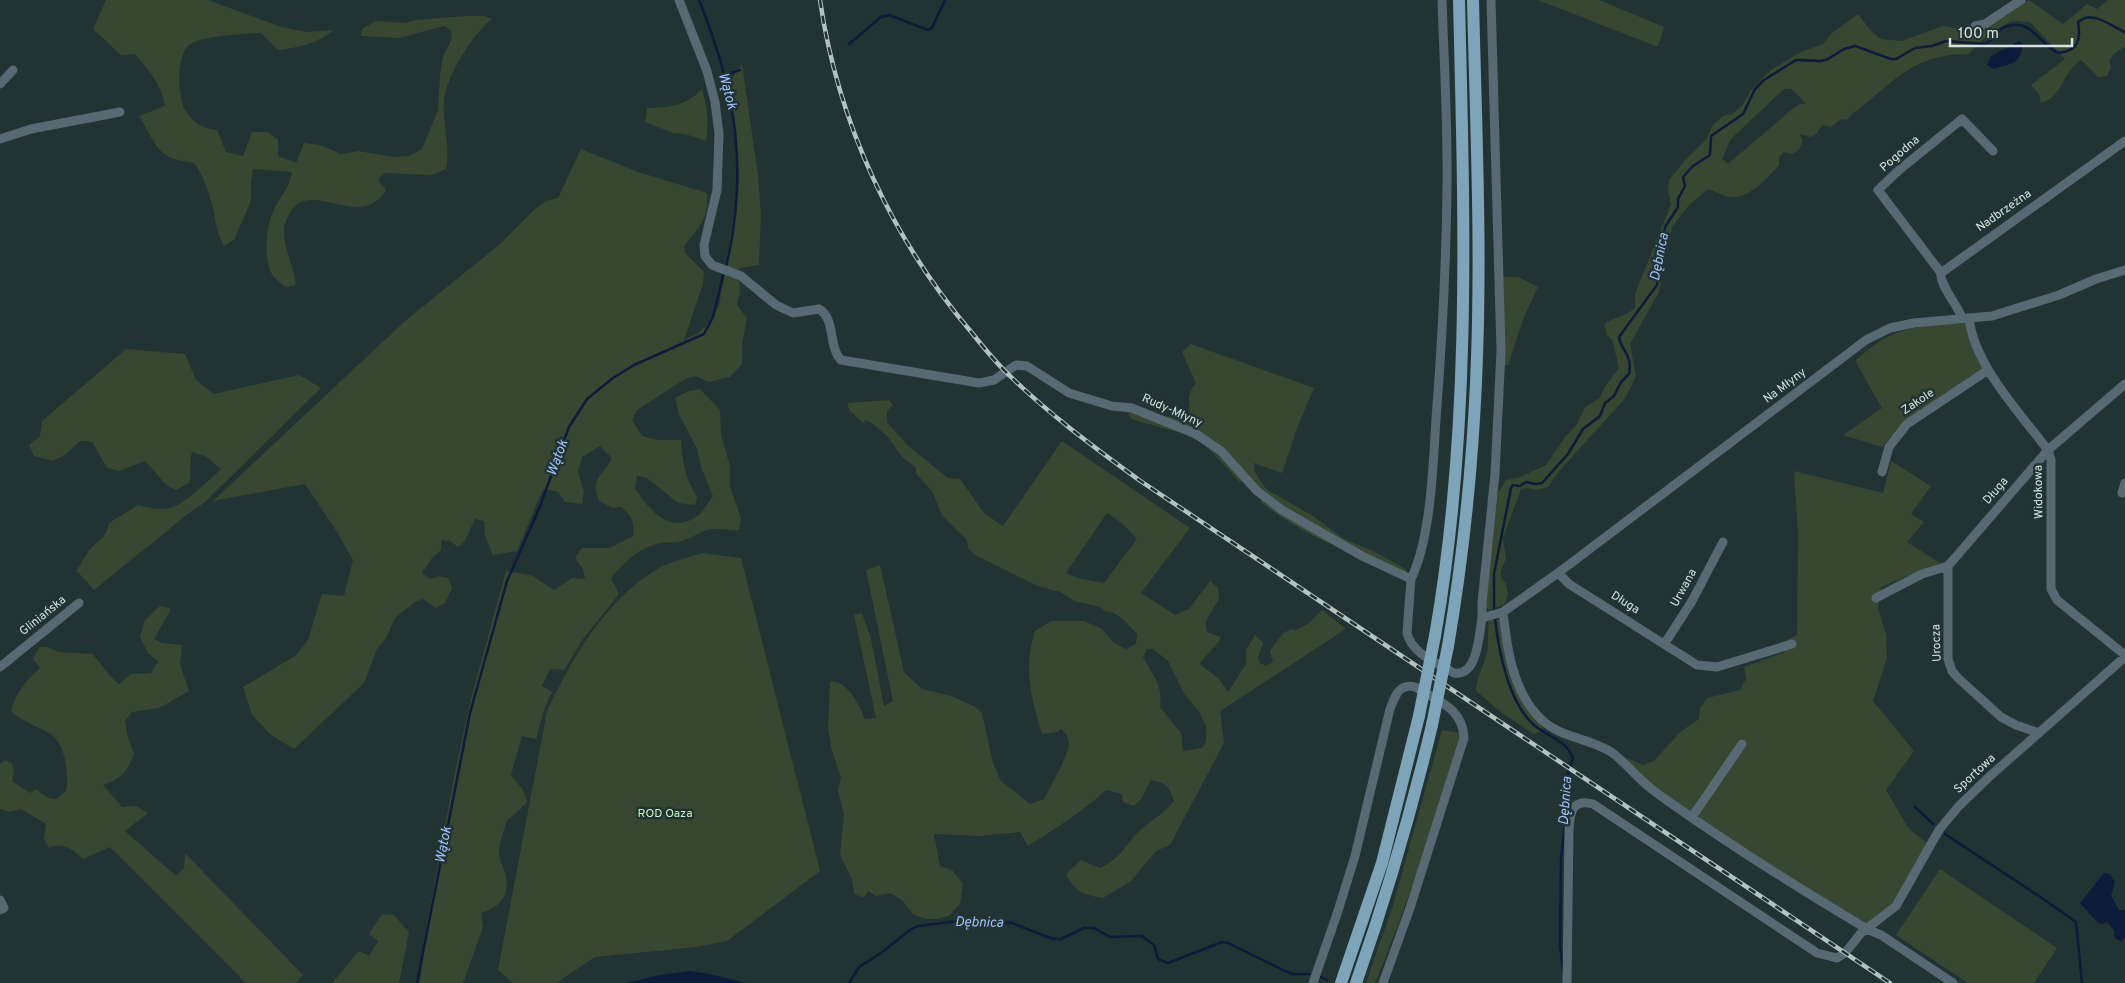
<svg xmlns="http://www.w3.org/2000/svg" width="2125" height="983" viewBox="0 0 2125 983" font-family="Overpass,sans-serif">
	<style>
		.green { fill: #374732; fill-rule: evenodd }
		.water { fill: #0c1c3a }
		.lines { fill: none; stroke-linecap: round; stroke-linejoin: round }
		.stream { stroke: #0c1c3a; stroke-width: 2.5 }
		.street { stroke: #576a74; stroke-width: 9 }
		.primary { stroke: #7da4b9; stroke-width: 12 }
		.rail-casing { stroke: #b6c1c1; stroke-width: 4.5 }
		.rail { stroke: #233; stroke-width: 2.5; stroke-dasharray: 8; stroke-linecap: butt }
		.primary-bridge { stroke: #7da4b9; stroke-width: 12 }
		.labels { text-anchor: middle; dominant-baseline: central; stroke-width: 5; stroke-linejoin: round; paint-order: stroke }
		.street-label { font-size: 12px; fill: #d7e1e1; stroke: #233 }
		.park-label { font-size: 12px; fill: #c7f4b8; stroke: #233 }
		.water-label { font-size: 14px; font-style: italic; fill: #9fc1fc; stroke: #233 }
	</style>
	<rect width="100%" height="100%" fill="#233"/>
	<path class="green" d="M106,0H208L281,27L306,32L334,30C318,43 299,48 278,50L261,33C248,33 198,37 189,45C176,56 178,93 184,108C186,112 194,122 199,125C204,128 212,129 217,130L226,152L243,156L252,132H268L278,140V156L296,163L304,143L320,145L341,154L358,151L394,157L409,156L422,149L438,110L440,75L443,56L451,41L452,31L444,26L399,38L361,36L362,29L376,21L404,23L416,20L465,16H484L492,19C473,33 446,77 444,101C442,124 451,147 446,169L432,175L384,173L378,180L386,190C361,233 307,175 289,215C287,219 284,224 284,229C283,249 294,265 296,285L286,287C282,284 277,281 274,277C263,265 266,228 272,214C278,198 290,189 292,172L253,169L251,182V201L234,240L224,246C216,231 216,223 213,208C209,192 203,175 194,163C154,158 158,145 139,116L165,106C161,84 149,71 135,54L121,55L93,29Z
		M1538,0H1599L1664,27L1658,47Z
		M2029,0L2063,24L2087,4L2097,9L2108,0H2125V46L2114,54L2109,61L2111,67L2107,76L2098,77L2081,60C2063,71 2063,97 2041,103L2039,94L2031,85L2065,59L2030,22L2012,21L1990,33L1968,54C1911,54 1894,83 1852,114L1847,120L1841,119L1831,127L1822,125L1817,133L1811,137L1800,134L1803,141L1799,150L1792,154L1784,152L1779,157V165C1767,178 1750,199 1730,197C1724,197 1715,191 1708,189L1689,205L1672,227L1659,292L1630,344L1636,376L1631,387L1624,400L1560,470L1548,487L1536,490L1528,488L1521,489L1503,538L1506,559L1501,570V577L1506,584L1508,595L1504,605L1489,610L1485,606L1498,493L1506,480L1518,478L1546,465L1565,437L1577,424L1585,407L1600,398C1603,386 1613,378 1619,367L1612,340L1607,335L1604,325C1613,316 1624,318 1635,308V294L1671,204L1668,192L1669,180L1686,159L1706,140L1713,125L1723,116L1732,114L1742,106L1752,89L1771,70L1801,52L1823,44L1832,33L1858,14L1871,31L1881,39L1901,41L1943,26L1957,28L1977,26ZM1784,89H1792L1806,104H1800L1791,110L1728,164L1722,159L1731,139Z
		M742,64L758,175L761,216L759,265L739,268L740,292L737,305L747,318L742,345V364L730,377L709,382L695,376L685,379L637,410L632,420L642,436L656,440H681C682,462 686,479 697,497L695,505L678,503L647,478L637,476L635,489C651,511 670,536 699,515C704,510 709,501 713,496L701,467L697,449L679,414L675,398L689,391L700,389L720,410L721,435L730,466V487L741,518L739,530C729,531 721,528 712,529C702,530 696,536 687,539C678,543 670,542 661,543C638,548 626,561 611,578L619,594L583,639L564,670L550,669L542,686L552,692L545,707L536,739L522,736L511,775L523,790L527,802L514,815L507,820C504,830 499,843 499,854C499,859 502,864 504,869C511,894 504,905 481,913L483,927L463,983H420L428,919L455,772L471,699L506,571L531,575L554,590L572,578L585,579L583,569L575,558L582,548H610L633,536C635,523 631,514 621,507L613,508L599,501C590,477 602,478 612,458L600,446L582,457L578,472L584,492L582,504L565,502L558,492L543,489L517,551L493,555L485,535L484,521L475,519L465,541L458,547L450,541L441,540V550L432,558L422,573L430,579L439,576L448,578L452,588L445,603L436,608L423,599L415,602L395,618L386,638L377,649L364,683L294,749L271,735L252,715L243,687L295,656L308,640L322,594L344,596L353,560L337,532L305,484L213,501L405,321L500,244L535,209L546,201L558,198L581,149L638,172L707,193C709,220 699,227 684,246L685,253L704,272L703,284L684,340L697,334L705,327L715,313L719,306L725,270L739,181L733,115L728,84Z
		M702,89C707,107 709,122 706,141L685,134L673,133L645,122L647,108C669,108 687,105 702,89Z
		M1500,277H1518L1538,287L1524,317L1508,365H1501Z
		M1942,324H1967L1983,364L1980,373L1900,427L1882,447L1843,435L1882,408L1855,361C1887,332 1900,329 1942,324Z
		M1191,344L1314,388L1297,428L1282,473L1254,463V471L1266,489L1313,516L1344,539L1377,553L1407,570L1404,575C1355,555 1302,536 1261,502L1260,494L1246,479L1240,482L1205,445L1188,435L1131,419L1126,409L1188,420C1193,402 1183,399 1196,383L1182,352Z
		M126,349L185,354L196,380L214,394L299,375L321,388L204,503L189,513L94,590L76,570C82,564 83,558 88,552C98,539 105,542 109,523L138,505C148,508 160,510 170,508C184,505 210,479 221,469L207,457L192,452C189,463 192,472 189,483L176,490C162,485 156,470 144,461L119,471L107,468L93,443C77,437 79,444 68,452C64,456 58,458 53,461L34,456L29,445L40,436L42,421Z
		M889,400L893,405L887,411V422L907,445L948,478L960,479L984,513L1003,526L1062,441L1190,528L1141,593L1175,615L1189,609L1210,581L1218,588L1219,599L1205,623L1207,632L1221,637C1216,648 1206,654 1200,664L1219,679L1228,692L1246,664V650L1255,635L1263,643L1258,657L1260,663L1266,666L1273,662L1270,651L1283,633L1292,629L1296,630L1308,624L1322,610L1346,629L1220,711L1224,743L1170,845L1156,851L1131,881L1103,898C1084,895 1075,892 1066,874L1081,860L1100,868C1124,857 1126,841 1145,826C1156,817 1164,813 1174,801C1170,787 1165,782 1151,780L1142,798L1134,806L1123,802L1122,794L1106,790C1082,812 1056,828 1028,846L1020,832L979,836L934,834L940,866L952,870L963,884L960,904L949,916L936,919H925L913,914L902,900L890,893L876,896L868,891L864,898L854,894L852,879L840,855L844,815L838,790L841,778L831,747L828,727L830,681C849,682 858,703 865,719L876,718L854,615L862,613L871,639L884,706L893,701L866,570L880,565L904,672L922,689L951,696L974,706L982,713L993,763L1001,781L1030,804L1044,799C1050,787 1069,755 1069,743C1069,738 1065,732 1061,729L1058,732L1042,734C1031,698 1023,668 1035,631L1051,621H1084L1102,629L1113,642L1126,649L1136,644L1137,634L1124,620L1114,613L1105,611L1100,607L1075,601L1060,592L1038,586L975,555L968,548L967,540L942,515L932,491L917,475L915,467L902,457L888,437L872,423L866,420L863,423L850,411L847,403ZM1107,513L1123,524L1137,539L1104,583L1077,578L1066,573ZM1147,649H1153L1168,661L1185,695L1199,712L1206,726V741L1202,748L1183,751L1181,733L1160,707C1163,683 1153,677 1143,657Z
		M1891,461L1931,486L1911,514L1924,522L1907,542L1940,563L1881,587L1878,608L1886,635L1887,658L1873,701L1914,751L1886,790L1909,829L1928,844L1889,909L1868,923H1862L1698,819L1699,816L1690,811L1688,812L1658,791L1618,754L1643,765L1654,761L1680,732L1699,719L1700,708L1707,698L1740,690L1746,679L1744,667L1785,652L1782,642L1797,635L1798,534L1794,471L1883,493Z
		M702,553L741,558L820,871L727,941L697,947L595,957L556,983H513L498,970L547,711C572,658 606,599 659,568C671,561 688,558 702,553Z
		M160,606L171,609L154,639L162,643L182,645L180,664L189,691L159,708L132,712L125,721L128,738L134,754C125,775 123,777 103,785L122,807L136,806L148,813L125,831L176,876L184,868L185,853L303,975L295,983H246L110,847L83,859C74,850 62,841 49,848L44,839L46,824L21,809L9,812L0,809V764L5,760L12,763L14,771L12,781L30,793L36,789L48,798L56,799L66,791C69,774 66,743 49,733C36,726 23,721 11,712C14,695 27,679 40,668L33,659L39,647H48L58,652L92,654C102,664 108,676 119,684L131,674L151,673L158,661L148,653L140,637L145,620Z
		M1489,620H1501L1504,644L1542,727L1541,731L1534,734L1502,713L1476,691C1476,679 1484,665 1487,653C1489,643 1487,631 1489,620Z
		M1442,730L1461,733C1436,818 1409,901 1375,983H1366L1393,905Z
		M1940,869L2057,948L2034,983H1968L1896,935Z
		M382,914L394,915L409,932L399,983H332L359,951L369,956L378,941L369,934Z"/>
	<path class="water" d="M2019,41L2023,44C2019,66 2013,62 1994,69L1987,65L1991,56Z
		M2104,873L2110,874L2115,882L2111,896L2119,910H2125V938L2121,941L2116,939L2114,935L2115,931L2107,922L2102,924L2098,923L2080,903Z
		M690,971L710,974L745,983H626L660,975Z"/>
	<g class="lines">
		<path class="stream" d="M699,0C736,91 749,170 726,267
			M849,44L881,17L889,15L928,30L932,28L945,0
			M725,75L740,70
			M1494,611V574L1511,488L1513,485L1520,486L1526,482L1535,484L1542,483L1568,454L1583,429L1600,416L1605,403L1614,396L1621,382L1629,374C1633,354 1621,351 1619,337L1657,285L1665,227L1678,207V199L1685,186L1683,177L1693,166L1710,155L1711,136L1743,114L1755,89L1764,80L1796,60L1821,61L1828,59L1844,49L1855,46L1891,59H1896L1915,48L1932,46L1946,41L1985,44C1994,41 1996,30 2005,27C2031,17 2039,44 2058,53C2079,51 2081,39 2078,22C2092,9 2112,27 2125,32
			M1495,619C1499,652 1508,703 1535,726C1549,737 1566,740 1573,758L1565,781L1567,807L1561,859L1560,945L1563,970
			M1915,807L1933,824
			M1945,834L2039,896L2076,922L2082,983
			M1321,977L1327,980
			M417,983L470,713L507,581L539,509L569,427L587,399L613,378L634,365L704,334L713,317L724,272
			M849,983L859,967L881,953L910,930L918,926L959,921L1012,923L1053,939H1061L1084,928H1094L1110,937L1142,936L1154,945L1158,959L1168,963L1222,942L1228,943L1285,971L1293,974H1310"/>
		<path class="street" d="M679,0L707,71L715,102L719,134L717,190L704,245L705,256L712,265L741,276L776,305L793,313L819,309C836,319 828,347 841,360L979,383L994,380L1016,365L1027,366L1069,393L1112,406L1132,408L1196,434L1221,451L1257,491L1282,510L1362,556L1411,579L1407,633C1412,654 1437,663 1454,673C1478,677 1479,634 1482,618L1503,612L1558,573L1866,340L1890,328L1914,323L1992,316L2059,295L2096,279L2125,270
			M1975,26L1985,24L2021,0
			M0,84L13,70
			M0,139L31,129L120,112
			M1941,273L1878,190L1898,171L1962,119L1993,151
			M1962,318C1958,306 1939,284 1941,273L2125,141
			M1969,318C1974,365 2020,413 2048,450L2051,460V589L2057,600L2125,655
			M1882,472L1889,447L1907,424L1988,370
			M2122,493L2125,483
			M1948,566V659L1952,671L1958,678L2001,717L2016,725L2039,733
			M1558,573L1569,584L1697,665L1717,667L1792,644
			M1411,579C1431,538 1433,466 1436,419C1442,343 1446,266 1447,189C1448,126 1444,63 1442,0
			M1876,598L1922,574L1948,566L2048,450L2125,384
			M1503,612C1507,648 1512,687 1537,715C1558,739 1586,736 1611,752C1620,758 1628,767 1636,775C1645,784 1655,792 1665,799C1730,845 1798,888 1867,929L1881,935L1953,983
			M1482,618V603L1495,474L1501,351L1491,0
			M1665,643L1692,601L1723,542
			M0,667L79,603
			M1692,817L1742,744
			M0,900L4,908L0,910
			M1313,983L1337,914L1355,856L1390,709C1395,696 1399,683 1415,687C1438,701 1463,708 1464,738L1410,908L1383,983
			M1567,983L1569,830C1570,813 1572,798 1593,804L1817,953L1837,958L1845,953L1861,933L1896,906L1939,830L1958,807L1990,776L2125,657"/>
		<path class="primary" d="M1435,636C1472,426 1464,212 1459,0
			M1448,646C1463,558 1472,471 1476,382C1482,255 1476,127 1473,0
			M1341,983L1382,863L1419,716
			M1356,983C1386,898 1411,813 1432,725"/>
		<defs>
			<path id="rail" d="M820,0C838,123 892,239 972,333C984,348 996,363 1010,376C1050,415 1094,447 1139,480L1890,983"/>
		</defs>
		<use href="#rail" class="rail-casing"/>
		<use href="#rail" class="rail"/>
		<path class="primary-bridge" d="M1419,716L1435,636
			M1432,725L1448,646"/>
	</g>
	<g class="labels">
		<g class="street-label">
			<text transform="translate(1900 154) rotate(-41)">Pogodna</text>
			<text transform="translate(2004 211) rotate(-35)">Nadbrzeżna</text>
			<text transform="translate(1785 386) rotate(-37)">Na Młyny</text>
			<text transform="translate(1918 402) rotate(-34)">Zakole</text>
			<text transform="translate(1172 411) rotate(24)">Rudy-Młyny</text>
			<text transform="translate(1996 491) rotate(-49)">Długa</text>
			<text transform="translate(2039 492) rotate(-91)">Widokowa</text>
			<text transform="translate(1684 588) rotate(-61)">Urwana</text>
			<text transform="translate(1625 603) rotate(32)">Długa</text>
			<text transform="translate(43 616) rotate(-39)">Gliniańska</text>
			<text transform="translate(1937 643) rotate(-92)">Urocza</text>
			<text transform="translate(1975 774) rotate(-43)">Sportowa</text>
		</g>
		<g class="park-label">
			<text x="665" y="814">ROD Oaza</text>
		</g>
		<g class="water-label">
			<text transform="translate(727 91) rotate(75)">Wątok</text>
			<text transform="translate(1660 257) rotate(-79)">Dębnica</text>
			<text transform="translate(558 458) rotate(-70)">Wątok</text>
			<text transform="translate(1566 801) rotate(-86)">Dębnica</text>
			<text transform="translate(444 845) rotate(-79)">Wątok</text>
			<text transform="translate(979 923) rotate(1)">Dębnica</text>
		</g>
	</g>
	<path d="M1950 38v8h122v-8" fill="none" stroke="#d7e1e1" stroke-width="2.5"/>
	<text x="1958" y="38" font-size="15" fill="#d7e1e1" stroke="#223333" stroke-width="4" paint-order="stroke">100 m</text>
</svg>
